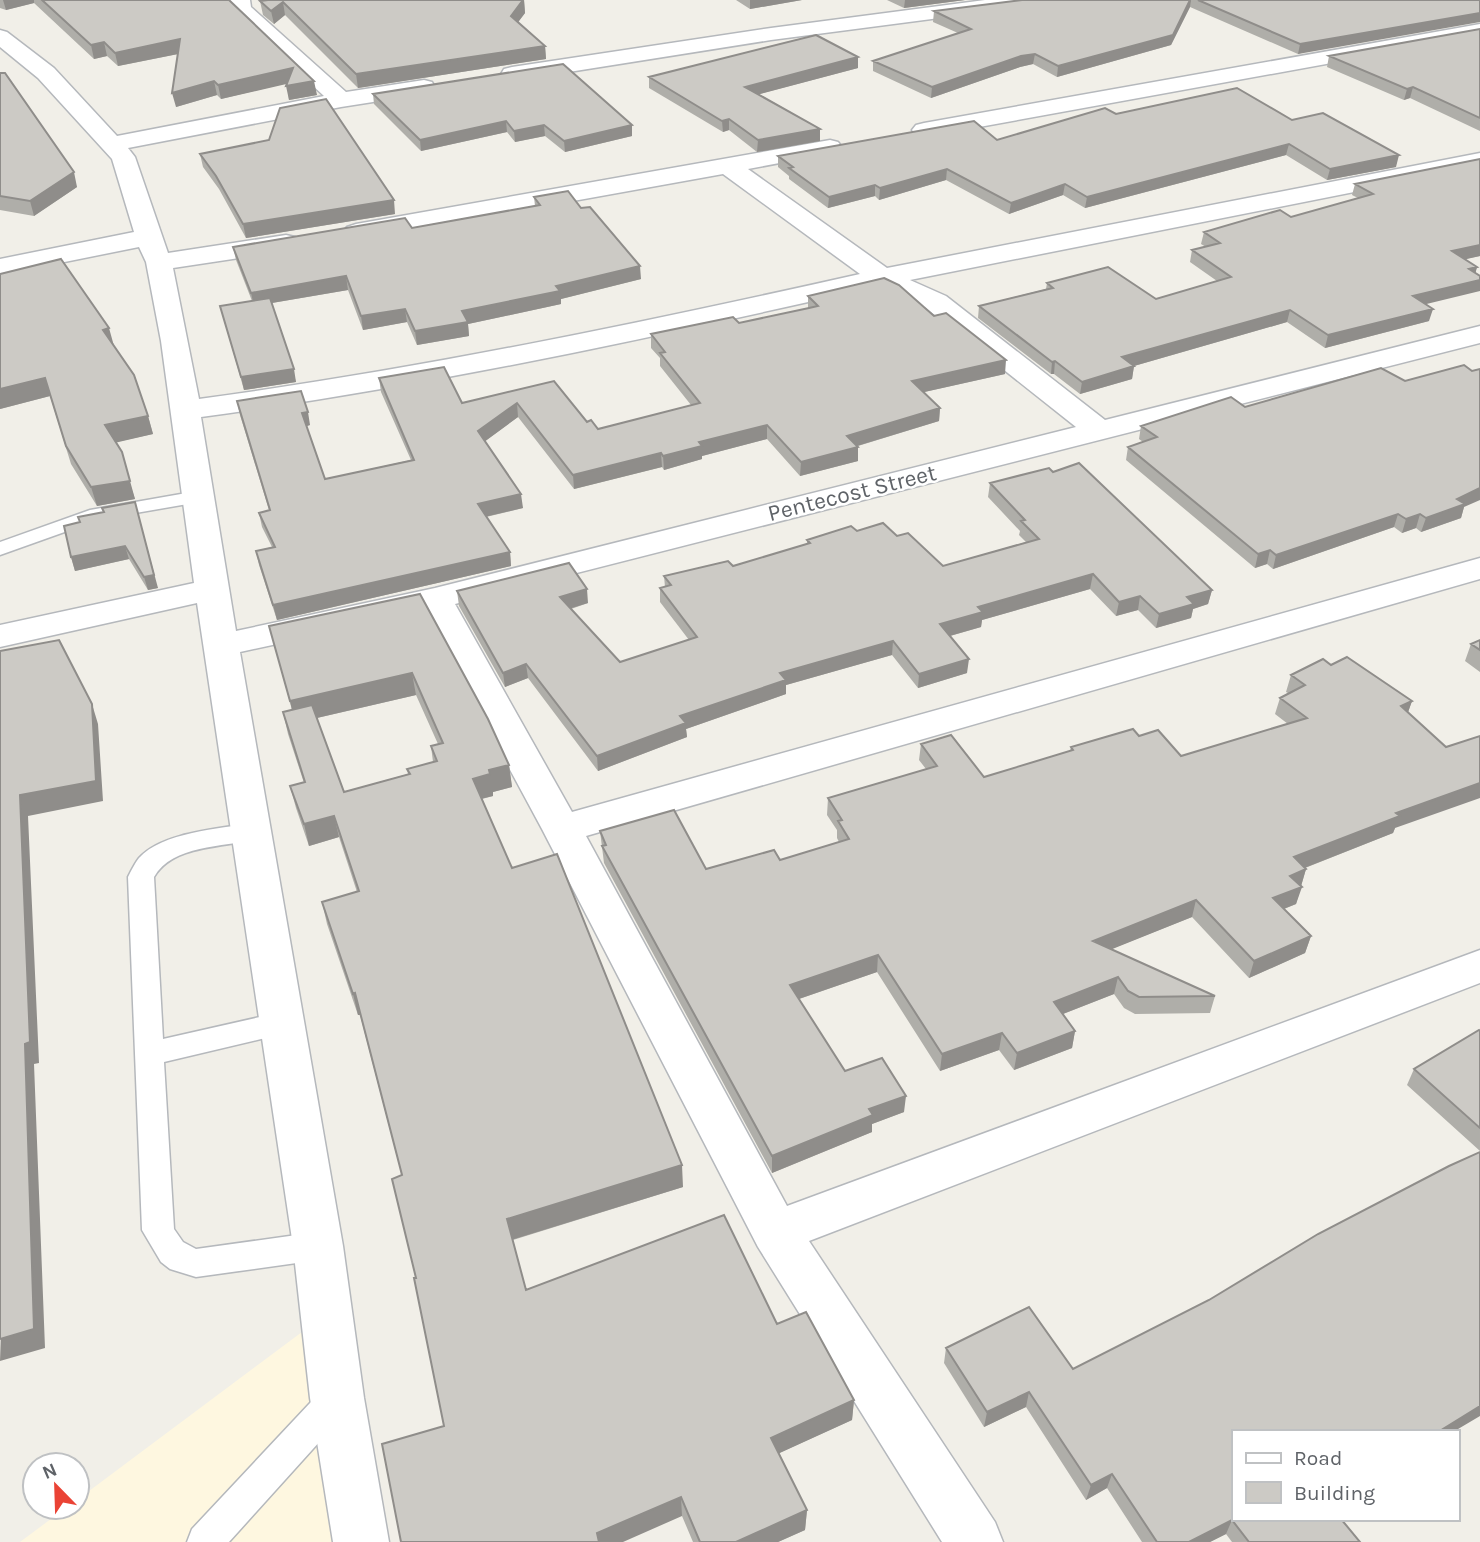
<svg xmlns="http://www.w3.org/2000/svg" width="1480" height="1542" viewBox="0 0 1480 1542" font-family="Karla,sans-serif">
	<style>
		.commercial { fill: #fef7e0 }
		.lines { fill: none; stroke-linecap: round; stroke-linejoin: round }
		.service-casing { stroke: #b5b8bc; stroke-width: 3 }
		.minor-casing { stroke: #b5b8bc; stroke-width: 3 }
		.service { fill: #fff; fill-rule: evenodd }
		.minor { fill: #fff; fill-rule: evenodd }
		.wall { fill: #afaea9; fill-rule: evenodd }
		.shaded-wall { fill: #8f8d8a }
		.building { fill: #cccac5; stroke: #8f8d8a; stroke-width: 2 }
		.labels { text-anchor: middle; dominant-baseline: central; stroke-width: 5; stroke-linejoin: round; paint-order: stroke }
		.street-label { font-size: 23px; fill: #5f6368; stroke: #fff }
	</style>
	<rect width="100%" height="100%" fill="#f1efe8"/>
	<path class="commercial" d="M302,1332L334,1542H20L67,1507H77V1500Z"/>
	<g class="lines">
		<defs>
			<path id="service" d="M198,491L205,493L208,497L205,501L101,519L0,555V542L90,510Z
				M252,823L261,826L265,832L261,838C228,848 174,843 154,877L163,1039L282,1012L292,1015L296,1023L292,1031L282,1034L164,1062L174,1229L183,1242L196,1249L318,1232L329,1236L334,1246L329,1256L318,1260L196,1277L170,1269L161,1262L142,1230L128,877C131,871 135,863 139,858C162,832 220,829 252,823Z
				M337,1382L349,1387L354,1398L349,1409L229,1542H187L192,1529L325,1387Z"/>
			<path id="minor" d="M230,0H250L251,7L346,92L424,80L432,82L435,87L432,92L424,94L341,107L128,148L135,157L168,253L286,235L295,237L299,243L295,249L286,251L173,268L199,399C421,369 641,323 860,274L723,174L356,240L347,237L343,232L347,227L356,224L830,140L838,142L842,147L838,152L748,169L887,268L1480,153V167L910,280L946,296L1105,420L1480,326V343L455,604L572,812L1480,558V579L586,836L787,1206L1480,950V983L809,1241L995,1522L1003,1542H942L758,1247L542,829L425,612L240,652L343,1246L364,1398L389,1542H333L310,1398L293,1246L197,603L0,647V625L194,583L161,341L146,262L139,247L0,275V259L134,232L112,159L38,78L0,47V30L7,32L54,68L117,136L324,96L234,13ZM879,286L926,308L1076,427L435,588L236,631L201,417C430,386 655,337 879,286Z
				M985,0H1042L1039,4L1032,6L771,40L512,81L504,79L501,74L504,69L512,67L771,28Z
				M1480,24V36L924,137L916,135L912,130L916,125L924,123Z"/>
		</defs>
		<use href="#service" class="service-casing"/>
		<use href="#minor" class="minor-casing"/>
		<use href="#service" class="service"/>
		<use href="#minor" class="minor"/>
	</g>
	<path class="wall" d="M0,0H229L317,95L289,100L287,83L221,99L217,95L176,107L178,54L118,66L107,56L94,59L34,3L6,10L0,8Z
		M524,0L525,13L518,22L545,46L546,59L358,88L285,15L274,24L263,15L260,1Z
		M736,0H802L750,9Z
		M887,0H965L904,8Z
		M1022,0H1480L1298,54L1190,7L1171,45L1057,77L1033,64L1020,67L931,98L873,71V61L958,33L933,22L934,11Z
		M1480,29V131L1410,98L1404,100L1327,67L1329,56Z
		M858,57V68L759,94L820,129V141L757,152L729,130L723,132L649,88V77Z
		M0,73L77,187L34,216L0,210Z
		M373,94L632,136L565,152L545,136L515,142L507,132L421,151L374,104Z
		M1116,114L1292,120L1396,167L1327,180L1286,155L1085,208L1063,195L1009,214L946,180L879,200L875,196L828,208L789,179V176L778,167V156L997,140Z
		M200,154L395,214L246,238L219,189L203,167Z
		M1480,159V256L1465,259L1477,267L1475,273L1426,304L1429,321L1325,348L1287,322L1134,366L1132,379L1080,394L1054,374H1051L978,318L979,306L1046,289L1047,283L1156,299L1217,281L1190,262L1192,250L1206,247L1201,244L1204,232L1291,217L1358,198L1352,195L1355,184Z
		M534,197L581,208L641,279L561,299V304L468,324L469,336L417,345L407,322L363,330L348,290L272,303L296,382L244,390L220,306L252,301L236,260L233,247L412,228L535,206Z
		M0,274L113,344L148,416L153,434L116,442L135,499L97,506L71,464L50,396L0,409Z
		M808,296L934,316L1005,374L924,392L940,408L939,421L858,446V461L800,476L767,439L702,456V459L664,470L662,467L574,489L518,417L485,441L523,508L486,517L510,552L511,566L277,620L259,565L256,551L272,547L262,527L259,513L269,510L240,415L237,401L310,425L306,426L325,479L411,460L381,392L379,378L462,403L554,381L587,422L598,429L691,405L660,366V358L651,348V334L739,323L808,308Z
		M1472,371L1464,507L1461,518L1421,532L1416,528L1402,533L1394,527L1273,569L1267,564L1255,568L1126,460L1128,447L1143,442L1139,439L1141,426L1245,407Z
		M990,483L1212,590L1208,604L1193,609L1191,618L1156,628L1138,610L1116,616L1090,589L982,620L981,627L950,636L967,673L918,688L892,655L786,685V694L686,729L687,737L598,771L528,678L505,687L459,606L457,591L588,603L571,609L620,662L689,640L660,602V588L665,587L664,576L733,566L807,544V540L857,531L897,536L943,566L1026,542L1019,535L1020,531L988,497Z
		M102,508L158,588L148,590L129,559L75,571L71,557L80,522L103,512Z
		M420,594L509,765L512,787L493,792V796L482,799L512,868L683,1187L513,1240L526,1290L777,1324L854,1400L852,1420L779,1453L807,1510L805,1530L778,1542H693L682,1516L444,1426L416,1278L402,1176L360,1015H358L327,924L322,902L357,892L339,837L309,846L296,808L290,786L304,783L288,734L283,712L292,710L269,626ZM416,695L438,744L431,746L433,762L407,769L408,774L344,792L317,718Z
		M1480,640V672L1465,661L1471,644Z
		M1331,665L1412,701L1408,712L1395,828L1393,833L1305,868L1306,869L1296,904L1284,909L1311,936L1305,953L1249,978L1192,917L1111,949L1215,996L1210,1013L1135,1014L1124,1008L1114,994L1063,1014L1075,1031L1072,1048L1014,1070L999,1050L940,1071L877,972L799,999L845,1071L904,1112L872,1124V1132L772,1173L604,863L600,831L706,869L780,860L839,842L837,838V830L827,815L828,798L926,769L919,760L921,744L984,777L1070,751L1071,747L1139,736L1181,756L1288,724L1275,714L1280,698L1288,693L1286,692L1291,675Z
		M1480,1031V1151L1407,1085L1414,1069Z
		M946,1348L1073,1369L1233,1432L1360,1542H1232L1226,1534L1210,1542H1142L1107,1488L1086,1500L1026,1407L984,1427L944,1363Z"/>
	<path class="shaded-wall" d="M3,0H34V3L6,10Z
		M524,0L525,13L513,29L511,16Z
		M750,0H802L750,9Z
		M905,0H965L904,8Z
		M1191,0L1190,7L1171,45L1057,77L1058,66Z
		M283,2L285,15L274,24L271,11Z
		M1480,13V22L1298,54L1300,44Z
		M180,39L183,53L118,66L115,53Z
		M104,42L107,56L94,59L91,45Z
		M545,46L546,59L358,88L356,74Z
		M1035,54L1033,64L1020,67L931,98L932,87L1021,56Z
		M858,57V68L745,98V87Z
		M293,68L295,82L221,99L218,85Z
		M214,81L217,95L176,107L172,93Z
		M314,81L317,95L289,100L286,86Z
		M1413,87L1410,98L1404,100L1407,89Z
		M729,119V130L723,132L722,121Z
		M506,121L507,132L421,151L420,140Z
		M544,125L545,136L515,142L514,131Z
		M632,125V136L565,152L564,141Z
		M820,129V141L757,152L758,140Z
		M1289,144L1286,155L1085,208L1087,197Z
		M1399,155L1396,167L1327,180L1330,169Z
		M947,169L946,180L879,200L880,188Z
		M74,172L77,187L34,216L30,201Z
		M1065,184L1063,195L1009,214L1011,203Z
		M875,185V196L828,208L829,197Z
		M394,200L395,214L246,238L243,224Z
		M1480,245V256L1449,263L1452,251Z
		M640,266L641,279L561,299V304L468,324L469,336L417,345L415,331L462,311L556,286Z
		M1477,267L1474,279L1469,269Z
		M346,276L348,290L254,306L251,293Z
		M1480,280V291L1410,308L1413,296Z
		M405,309L407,322L363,330L361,316Z
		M1433,309L1429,321L1325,348L1328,335Z
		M1290,310L1287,322L1120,370L1122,357Z
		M109,328L114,346L103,330Z
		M1006,360L1005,374L911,395L912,381Z
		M1055,361L1054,374H1051L1052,362Z
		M1134,366L1132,379L1080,394L1082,382Z
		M294,369L296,382L244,390L241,377Z
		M45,378L50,396L0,409V389Z
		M517,403L518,417L480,445L478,431Z
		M940,408L939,421L847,449V436Z
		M308,412L310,425L304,427L302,413Z
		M148,416L153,434L110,444L105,425Z
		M767,425V439L702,456V459L664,470L663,456L699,442Z
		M858,447V461L800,476L801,462Z
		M122,452L135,499L97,506L91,487Z
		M661,453L662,467L574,489L573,475Z
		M1480,488V500L1464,507L1461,518L1421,532L1426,518L1457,499Z
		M521,494L523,508L480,518L478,504Z
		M135,502L158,588L148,590L144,577Z
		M1398,514L1394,527L1273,569L1276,555Z
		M1420,514L1416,528L1402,533L1406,519Z
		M125,546L129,559L75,571L71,557Z
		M1270,550L1267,564L1255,568L1258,554Z
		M510,552L511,566L277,620L273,605Z
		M1093,574L1090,589L982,620L981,627L939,639L940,624L978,607Z
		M587,589L588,603L562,611L560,597Z
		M1212,590L1208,604L1193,609L1191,618L1156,628L1159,614L1187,597Z
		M1140,596L1138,610L1116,616L1119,602Z
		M893,641L892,655L786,685V694L686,729L687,737L598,771L597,756L680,716L780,673Z
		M969,659L967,673L918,688L919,674Z
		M526,664L528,678L505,687L503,673Z
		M412,673L416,695L295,723L290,701Z
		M1412,701L1406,718L1401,706Z
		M92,704L98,724L103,801L28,816L39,1063L34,1064L45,1348L0,1361L20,795Z
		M509,765L512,787L493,792V796L476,800L473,779L489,770Z
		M1480,783V798L1395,828L1393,833L1289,874L1294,857L1396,813Z
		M334,816L339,837L309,846L304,824Z
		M1306,869L1301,886L1290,876Z
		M1302,887L1296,904L1268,915L1273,898Z
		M1196,900L1192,917L1090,958L1093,941Z
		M1311,936L1305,953L1249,978L1254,961Z
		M878,955L877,972L790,1002V985Z
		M1118,977L1114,994L1050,1019L1054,1002Z
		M355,993L360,1015H358L353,994Z
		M1075,1031L1072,1048L1014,1070L1017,1053Z
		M1002,1033L999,1050L940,1071L942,1054Z
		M906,1096L904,1112L872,1124V1132L772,1173V1156L869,1109Z
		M682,1165L683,1187L511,1240L507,1219Z
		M1029,1392L1026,1407L984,1427L987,1412Z
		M854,1400L852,1420L771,1457V1438Z
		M1480,1406V1416L1453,1432H1438Z
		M1112,1474L1107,1488L1086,1500L1091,1485Z
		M681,1497L682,1516L623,1542H598L597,1533Z
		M807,1510L805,1530L778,1542H736Z
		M1232,1520L1226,1534L1210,1542H1189Z"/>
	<path class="building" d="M42,0H229L314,81L286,86L293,68L218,85L214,81L172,93L180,39L115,53L104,42L91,45Z
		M268,0H523L511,16L545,46L356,74L283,2L271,11L260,1Z
		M1022,0H1190L1173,35L1058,66L1035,54L1021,56L932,87L873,61L971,29L934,11Z
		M1198,0H1480V13L1300,44Z
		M1480,29V118L1413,87L1407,89L1329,56Z
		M816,35L858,57L745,87L820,129L758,140L729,119L722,121L649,77Z
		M563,64L632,125L564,141L544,125L514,131L506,121L420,140L373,94Z
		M0,73H5L74,172L30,201L0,196Z
		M1237,88L1292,120L1323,113L1399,155L1330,169L1289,144L1087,197L1065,184L1011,203L947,169L880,188L875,185L829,197L789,168L793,167L778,156L974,121L997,140L1105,108L1116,114Z
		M326,99L394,200L243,224L216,176L200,154L269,140L280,108Z
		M1480,159V245L1452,251L1477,267L1469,269L1480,276V280L1413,296L1433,309L1328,335L1290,310L1122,357L1134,366L1082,382L1055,361L1052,362L979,306L1053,288L1047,283L1108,267L1156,299L1231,277L1192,250L1220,243L1204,232L1280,210L1291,217L1373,194L1355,184Z
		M568,191L581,208L590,207L640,266L556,286L560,291L462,311L468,322L415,331L405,309L361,316L346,276L251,293L233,247L405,218L412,228L540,205L534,197Z
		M61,259L109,328L103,330L134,375L148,416L105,425L122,452L130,481L91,487L66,446L45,378L0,389V274Z
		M884,278L899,285L934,316L946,313L1006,360L912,381L940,408L847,436L858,447L801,462L767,425L699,442L702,446L663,456L661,453L573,475L517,403L478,431L521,494L478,504L510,552L273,605L256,551L275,547L259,513L270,510L237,401L301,391L308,412L302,413L325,479L414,460L379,378L444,367L462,403L554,381L587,422L591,420L598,429L700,403L660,353L665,352L651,334L733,317L739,323L809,308L818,306L808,296Z
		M270,298L294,369L241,377L220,306Z
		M1464,365L1472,371L1480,369V488L1457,499L1465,504L1426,518L1420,514L1406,519L1398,514L1276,555L1270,550L1258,554L1128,447L1157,437L1141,426L1231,397L1245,407L1381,368L1405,381Z
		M1079,463L1212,590L1187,597L1194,604L1159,614L1140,596L1119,602L1093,574L978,607L983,612L940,624L969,659L919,674L893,641L780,673L786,680L680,716L686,723L597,756L526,664L503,673L457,591L569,563L587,589L560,597L620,662L697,637L660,588L671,585L664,576L728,561L733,566L810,543L807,540L851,526L857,531L883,523L897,536L908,533L943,566L1039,539L1021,521L1025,520L990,483L1049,468L1053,472Z
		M135,502L154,575L144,577L125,546L71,557L64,526L80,522L78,517L104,512L102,508Z
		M420,594L488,719L509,765L489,770L490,774L473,779L512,868L557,854L682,1165L507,1219L526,1290L724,1215L777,1324L806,1312L854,1400L771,1438L807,1510L736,1542H700L681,1497L597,1533L599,1542H401L382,1444L444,1426L414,1278H416L392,1179L402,1175L355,993L353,994L322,902L359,891L334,816L304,824L290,786L305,782L283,712L312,705L344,792L410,774L407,769L437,761L431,746L443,743L412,673L290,701L269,626Z
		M59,640L92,704L96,781L20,795L30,1042L25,1044L34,1329L0,1339V651Z
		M1480,640V650L1471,644Z
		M1347,657L1412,701L1401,706L1446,747L1480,736V783L1396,813L1400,816L1294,857L1306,869L1290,876L1302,887L1273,898L1311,936L1254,961L1196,900L1093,941L1215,996L1139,997L1128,991L1118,977L1054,1002L1075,1031L1017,1053L1002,1033L942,1054L878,955L790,985L845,1071L882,1058L906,1096L869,1109L873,1115L772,1156L602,846L606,845L600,831L674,810L706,869L774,850L780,860L849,839L838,821L842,820L828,798L937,766L921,744L951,735L984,777L1073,750L1071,747L1133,729L1139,736L1158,730L1181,756L1307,718L1280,698L1305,685L1291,675L1323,659L1331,665Z
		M1479,1030L1480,1031V1128L1414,1069Z
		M1480,1152V1406L1438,1432H1233V1519H1341L1360,1542H1249L1232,1520L1189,1542H1157L1112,1474L1091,1485L1029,1392L987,1412L946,1348L1029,1307L1073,1369L1209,1300L1318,1234L1449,1166Z"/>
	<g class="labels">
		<g class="street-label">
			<text transform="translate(852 493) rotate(-14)">Pentecost Street</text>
		</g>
	</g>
	<rect x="1232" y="1430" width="228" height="91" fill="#ffffff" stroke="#bfc1c3" stroke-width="2"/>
	<rect x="1246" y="1453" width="35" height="10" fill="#ffffff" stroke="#bfc1c3" stroke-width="2"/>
	<text x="1294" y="1465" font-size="21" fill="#5f6368">Road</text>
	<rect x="1246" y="1482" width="35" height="21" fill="#cccac5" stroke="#bfc1c3" stroke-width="2"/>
	<text x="1294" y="1500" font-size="21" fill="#5f6368">Building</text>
	<g transform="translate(56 1486) rotate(337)"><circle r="33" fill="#ffffff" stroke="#bfc1c3" stroke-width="2"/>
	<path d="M0-5L12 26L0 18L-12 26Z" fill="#ea4335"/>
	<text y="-10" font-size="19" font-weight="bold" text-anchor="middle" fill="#5f6368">N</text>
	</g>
</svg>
